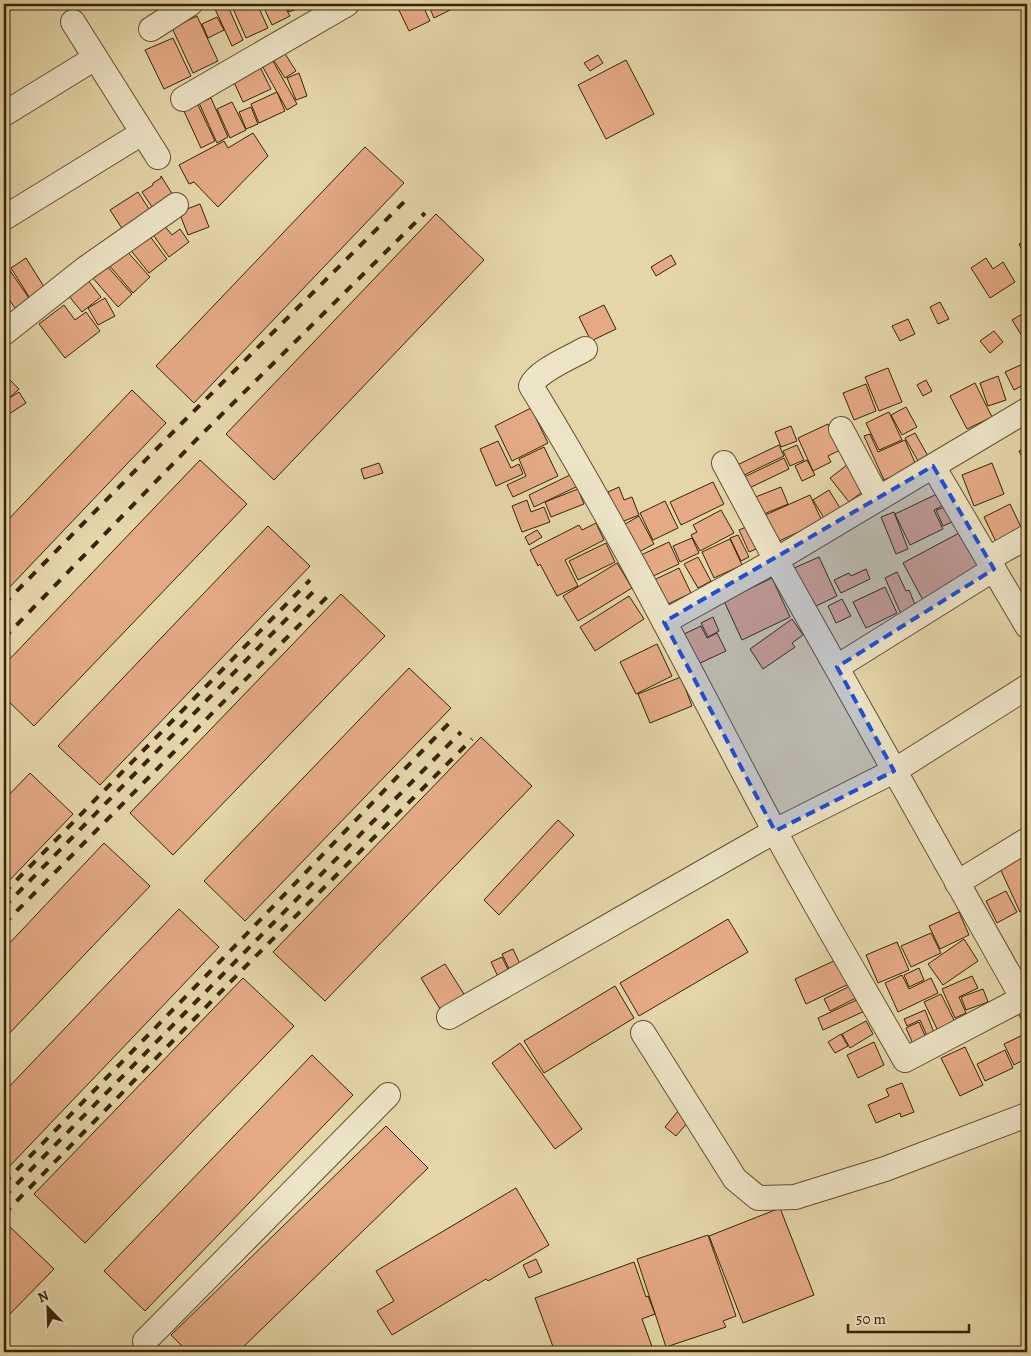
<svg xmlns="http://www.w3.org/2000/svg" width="1031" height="1356" viewBox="0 0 1031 1356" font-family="Alegreya,serif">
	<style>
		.building { fill: #e4aa86; stroke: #382405 }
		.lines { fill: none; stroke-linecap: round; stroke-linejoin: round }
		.minor-casing { stroke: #63502e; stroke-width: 26 }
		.minor { stroke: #ede4c7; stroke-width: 24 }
		.rail { stroke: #382405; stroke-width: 4; stroke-dasharray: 9 9; stroke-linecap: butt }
		.marked { fill: #1d4ed8; fill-opacity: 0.2; stroke: #1d4ed8; stroke-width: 4; stroke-dasharray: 10 6; stroke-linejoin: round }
	</style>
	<rect width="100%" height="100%" fill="#e4d6a9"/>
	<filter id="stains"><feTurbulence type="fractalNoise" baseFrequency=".004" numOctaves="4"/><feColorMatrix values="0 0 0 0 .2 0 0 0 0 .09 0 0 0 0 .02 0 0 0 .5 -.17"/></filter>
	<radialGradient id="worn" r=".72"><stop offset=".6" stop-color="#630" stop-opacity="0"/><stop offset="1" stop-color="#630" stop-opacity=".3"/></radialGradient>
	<path class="building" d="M227,4L243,40L232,46L215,9Z
		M231,4H257L268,28L246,38Z
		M262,4H283L290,16L272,25Z
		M285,4H309L289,12Z
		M396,4H422L430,21L409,31Z
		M428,4H462L434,18Z
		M197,16L218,61L193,73L172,28Z
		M217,17L224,30L208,38L202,24Z
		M173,38L191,76L164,89L145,50Z
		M282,49L296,71L285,78L271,56Z
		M598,55L603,63L590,71L584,63Z
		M270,56L297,104L287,110L260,62Z
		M626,60L654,114L606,139L578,85Z
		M260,67L271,89L243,102L233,80Z
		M299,73L307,96L296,100L287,78Z
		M277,92L285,111L259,123L251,104Z
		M211,98L228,137L217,143L199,103Z
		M232,102L246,130L230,138L217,109Z
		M197,103L215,141L201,148L183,109Z
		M251,107L258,124L246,129L239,112Z
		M253,133L268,156L218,207L194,182L189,184L179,165L224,141L228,148Z
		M365,147L404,183L194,403L156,366Z
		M161,176L176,200L156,213L142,192L153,185V183L161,178Z
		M138,192L153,215L125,233L110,210Z
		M200,204L209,227L188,235L179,212Z
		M436,214L484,260L274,480L226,434Z
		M163,224L172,235L180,229L189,242L169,257L151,232Z
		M149,235L167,259L149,273L129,248Z
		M1027,240V260L1019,244Z
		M125,249L150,277L133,293L108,264Z
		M671,255L676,264L656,276L651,267Z
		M26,258L46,290L31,300L11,268Z
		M986,258L993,269L1003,262L1015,282L990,298L971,268Z
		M4,262L31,301L17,311L4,292Z
		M106,265L132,294L118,307L92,277Z
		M87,279L101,297L82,312L68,295Z
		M105,298L115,316L98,325L88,308Z
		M940,302L949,319L938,324L930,307Z
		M64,305L75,320L86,312L100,331L65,358L39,324Z
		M604,305L616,329L591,341L579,317Z
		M1027,311V333L1022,336L1012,320Z
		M908,319L915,334L900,341L892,326Z
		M994,331L1003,342L990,353L980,341Z
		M1025,363L1027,369V383L1014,390L1005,372Z
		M888,368L902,402L879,411L865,377Z
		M998,376L1006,400L988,406L980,383Z
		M10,380L19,389L8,399L4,394V386Z
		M926,380L932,391L923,396L917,385Z
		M975,383L992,417L967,429L950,396Z
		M866,384L876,411L854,420L843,393Z
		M132,390L166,423L4,593V524Z
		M19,392L26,403L6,416L4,414V397L6,400Z
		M906,407L917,427L902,435L891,415Z
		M531,408L548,443L512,461L495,426Z
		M889,412L902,440L879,450L866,423Z
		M828,424L840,450L828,456L831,462L813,471L798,438Z
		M791,426L797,441L781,447L775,432Z
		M915,433L928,456L918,461L905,438Z
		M870,434L878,452L905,440L916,465L884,480L864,436Z
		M498,441L511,468L519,464L523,474L496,486L480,449Z
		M779,445L784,456L740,477L735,466Z
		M797,445L804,460L790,466L783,451Z
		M544,447L558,476L513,497L507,485L526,476L519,459Z
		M1027,447V467L1019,451Z
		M784,458L789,469L745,490L740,479Z
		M200,460L247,504L34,726L4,697V665Z
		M807,460L815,475L802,481L795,466Z
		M379,463L383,473L364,479L361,469Z
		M992,463L1004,494L974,506L962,475Z
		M847,465L866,489L849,502L830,478Z
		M572,474L578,486L534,507L529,495Z
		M713,482L724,504L681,525L670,502Z
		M619,487L624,500L632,497L639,515L619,523L608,492Z
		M781,487L788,504L759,516L753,498Z
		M578,489L584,504L551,517L545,502Z
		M829,490L840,508L824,518L813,500Z
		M939,493L944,505L934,510L943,529L910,545L895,514Z
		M810,495L822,521L775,543L763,516Z
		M527,500L531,512L544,507L550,522L522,532L512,506Z
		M665,501L678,528L653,540L640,513Z
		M1010,504L1021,527L1012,531L1014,536L997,544L984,517Z
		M945,507L952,522L943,526L936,510Z
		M721,510L734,533L700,551L691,535L697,532L693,525Z
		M894,512L908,549L896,554L881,517Z
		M639,516L654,544L635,554L620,527Z
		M596,523L604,540L565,560L578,586L557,596L540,564L538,566L530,550L579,525L582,530Z
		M753,524L763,546L749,552L739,530Z
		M268,526L310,566L100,785L58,746Z
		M537,530L542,537L529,545L525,537Z
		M961,532L982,571L924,602L903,563Z
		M738,535L749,557L741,561L730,538Z
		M692,538L699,553L680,562L673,546Z
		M730,539L742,565L714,578L702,552Z
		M669,542L679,564L651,577L641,555Z
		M606,543L615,562L578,580L569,561Z
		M698,557L711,581L698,588L684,564Z
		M819,557L837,596L812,608L794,568Z
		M617,563L632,588L578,621L563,596Z
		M679,568L691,593L666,605L654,580Z
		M866,569L870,579L841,593L834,580L849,573L851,576Z
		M897,572L906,591L909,590L916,607L901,614L885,578Z
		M772,578L790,617L742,640L724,601Z
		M885,587L897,613L866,628L853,602Z
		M341,594L385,636L173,855L130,813Z
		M629,596L644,619L595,651L580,627Z
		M842,599L851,616L836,623L828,606Z
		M713,617L719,631L708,637L701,623Z
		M792,619L803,635L792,643L795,647L763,669L750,649Z
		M701,626L707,638L717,633L726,651L696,665L682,635Z
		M657,644L672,676L636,694L620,662Z
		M409,668L451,708L245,921L204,881Z
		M681,677L692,706L650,723L638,694Z
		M481,737L532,786L325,1001L273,952Z
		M30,773L73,814L4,886V800Z
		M558,820L574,835L499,915L484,900Z
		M104,843L150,886L4,1039V949Z
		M1027,850V909L1020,912L998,864Z
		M1006,891L1017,912L997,923L986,901Z
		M179,909L219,947L5,1171L4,1169V1092Z
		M959,912L969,935L940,949L929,926Z
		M728,919L748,952L639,1016L620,983Z
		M931,933L941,953L911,967L901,946Z
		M964,939L978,961L943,985L928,964Z
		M897,942L909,970L878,983L866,955Z
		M513,949L522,968L511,973L502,954Z
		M502,957L513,980L502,985L491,962Z
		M838,959L849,984L806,1004L795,979Z
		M445,964L469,1002L445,1017L421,978Z
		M919,968L924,980L909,987L904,975Z
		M902,975L909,989L931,978L938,993L898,1012L885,983Z
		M972,976L978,988L959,997L966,1013L955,1018L942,989Z
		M243,978L294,1026L85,1243L34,1194Z
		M852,985L858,997L830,1011L824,999Z
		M615,986L634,1018L544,1073L524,1041Z
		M983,989L988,1002L966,1010L961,997Z
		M941,994L955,1022L938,1031L924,1002Z
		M861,998L867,1010L823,1030L818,1018Z
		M1027,1008V1027L1026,1028L1018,1013Z
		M925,1010L935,1035L928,1038L920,1020L907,1026L904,1019Z
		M866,1021L873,1034L850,1048L842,1034Z
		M919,1022L926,1038L913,1044L906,1028Z
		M841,1034L848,1046L835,1053L828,1042Z
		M1025,1034L1027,1038V1058L1014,1065L1004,1044Z
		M874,1042L884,1065L858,1078L847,1055Z
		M520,1043L582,1129L555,1149L492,1063Z
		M965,1047L983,1085L960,1096L941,1058Z
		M1005,1050L1013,1068L985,1081L977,1064Z
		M312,1055L353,1095L145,1311L104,1271Z
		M902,1083L914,1112L901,1117L900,1113L876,1123L868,1105L889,1096L886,1089Z
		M678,1111L689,1121L676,1136L665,1127Z
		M386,1126L428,1168L238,1352H188L171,1335Z
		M516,1188L549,1245L488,1281L486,1279L392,1335L377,1311L394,1301L376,1271Z
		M780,1208L814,1295L743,1323L709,1236Z
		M8,1225L54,1269L4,1320V1229Z
		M708,1235L736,1316L723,1321L726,1327L666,1347L637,1259Z
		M536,1259L542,1272L529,1278L523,1265Z
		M634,1262L646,1297L648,1296L655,1314L642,1319L654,1352H555L535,1298Z"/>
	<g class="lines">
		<defs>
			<path id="minor" d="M73,22L158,157
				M151,29L190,4
				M183,99L347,4
				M4,114L95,58
				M4,218L142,133
				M4,333L86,268L176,205
				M585,349C570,358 537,371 531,386C619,529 694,680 773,828C815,906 861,983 905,1060L1027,996
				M1027,410L933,466L1027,626
				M841,429L878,498
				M724,463L776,560L1023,999
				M988,559L1027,537
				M664,622L776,560L933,466
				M837,667L994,569
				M957,883L1027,840
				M449,1017L775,831L894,771L1027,687
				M643,1033L735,1179L758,1198L795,1197L885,1169L1027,1115
				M145,1341L388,1095"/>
		</defs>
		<use href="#minor" class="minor-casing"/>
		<use href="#minor" class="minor"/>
		<path class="rail" d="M4,604L182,423L409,197
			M4,638L198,438L425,213
			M4,893L310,580
			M4,907L317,588
			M4,924L328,596
			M4,1183L234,947L451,721
			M4,1197L461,732
			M4,1214L244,968L472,739"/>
	</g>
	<path class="marked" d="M933,466L994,569L837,667L894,771L775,831L664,622Z"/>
	<rect width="1031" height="1356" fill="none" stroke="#e4d6a9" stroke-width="20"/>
	<rect x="5" y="5" width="1021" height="1346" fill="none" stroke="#382405" stroke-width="2.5"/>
	<rect x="10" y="10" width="1011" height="1336" fill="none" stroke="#382405"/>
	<g transform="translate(48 1308) rotate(337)" stroke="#ede4c7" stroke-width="4" paint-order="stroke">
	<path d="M0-4L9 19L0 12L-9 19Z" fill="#382405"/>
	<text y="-8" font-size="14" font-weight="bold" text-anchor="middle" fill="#382405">N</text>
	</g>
	<path d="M848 1324v8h121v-8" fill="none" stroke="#382405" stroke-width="2.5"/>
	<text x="856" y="1324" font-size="15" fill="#382405" stroke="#ede4c7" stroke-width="4" paint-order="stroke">50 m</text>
	<rect width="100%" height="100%" filter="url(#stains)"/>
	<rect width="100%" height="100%" fill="url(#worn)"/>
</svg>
